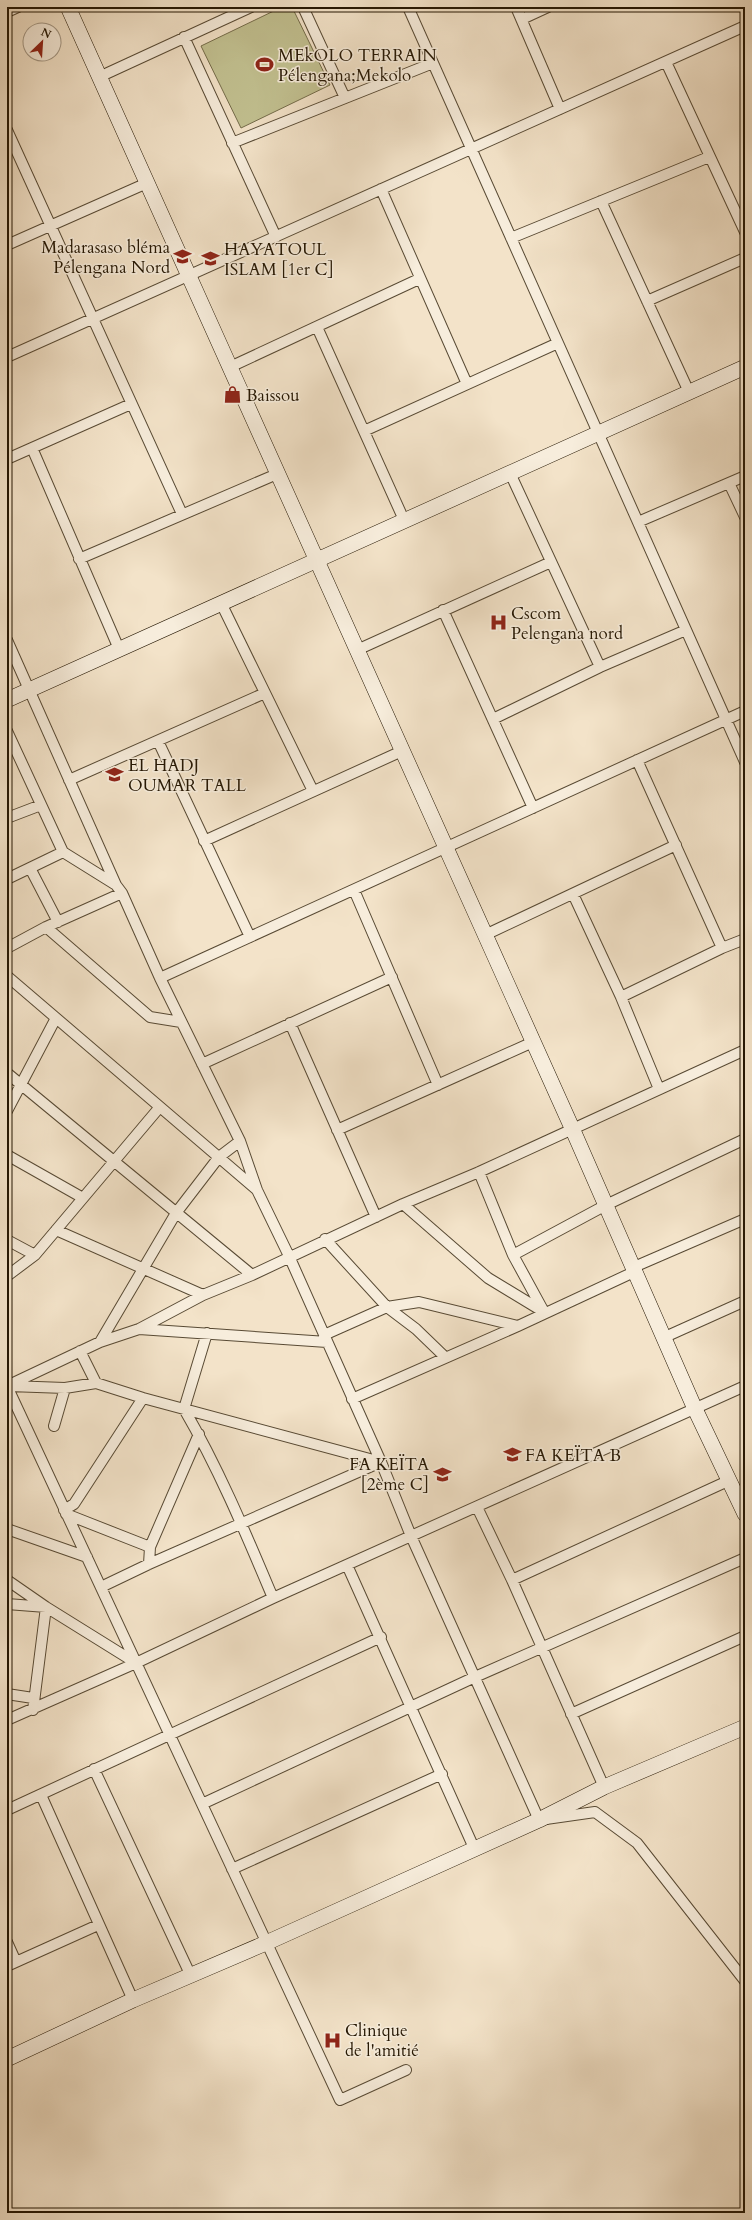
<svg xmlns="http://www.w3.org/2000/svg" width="752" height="2220" viewBox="0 0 752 2220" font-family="Cardo,serif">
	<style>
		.green { fill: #c2c191; stroke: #746c4a }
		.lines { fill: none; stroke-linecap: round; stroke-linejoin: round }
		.street-casing { stroke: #584a34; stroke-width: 12 }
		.secondary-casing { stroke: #251703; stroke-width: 16 }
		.street { stroke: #f7eddc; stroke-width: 10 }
		.secondary { stroke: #f7eddc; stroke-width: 15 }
		.labels { text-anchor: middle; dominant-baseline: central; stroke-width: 3; stroke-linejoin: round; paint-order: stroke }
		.poi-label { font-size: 17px; fill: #251703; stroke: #f7eddc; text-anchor: start }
	</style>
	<rect width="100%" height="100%" fill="#f3e3c9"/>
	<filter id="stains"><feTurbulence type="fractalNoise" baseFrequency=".005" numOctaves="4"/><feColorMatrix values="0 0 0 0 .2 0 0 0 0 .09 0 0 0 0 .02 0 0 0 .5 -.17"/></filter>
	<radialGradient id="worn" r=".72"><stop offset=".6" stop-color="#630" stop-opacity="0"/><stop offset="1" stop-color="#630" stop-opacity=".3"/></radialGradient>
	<path class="green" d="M282,7H292L330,85L241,128L201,46Z"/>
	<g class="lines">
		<defs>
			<path id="street" d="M303,7L345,98
				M408,7L745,762
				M516,7L560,109
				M7,12L18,7
				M522,19L548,7
				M184,37L276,237
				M666,62L745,232
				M99,77L251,7
				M7,130L182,514
				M232,143L433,63
				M381,189L467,384
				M601,201L689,392
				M511,238L709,157
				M7,245L147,183
				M647,301L745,258
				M317,327L404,520
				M7,357L745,26
				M230,367L419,279
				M364,431L558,343
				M32,448L119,649
				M7,459L131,404
				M510,473L600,667
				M729,483L745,517
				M638,522L745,476
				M79,559L277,474
				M221,603L313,791
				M443,610L533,808
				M7,640L116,885L122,893L160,978L240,1141L257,1190L289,1256L381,1462L411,1536L539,1820L595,1812L637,1843L745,1981
				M357,650L551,562
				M493,719L600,667L686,630
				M7,731L63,852L116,885
				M158,741L250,937
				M637,760L722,948
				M69,780L265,693
				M7,818L41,805
				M204,841L402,751
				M30,868L58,922
				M7,879L63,852
				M354,890L438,1085
				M573,894L621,997L659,1089
				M46,927L150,1017L181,1022
				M485,935L676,845
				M7,948L46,927L122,893
				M7,976L257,1190
				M160,978L745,711
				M621,997L722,948L745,939
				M290,1023L376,1217
				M202,1064L392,977
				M7,1073L252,1275
				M7,1111L56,1018
				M337,1130L533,1042
				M7,1155L83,1198
				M479,1172L513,1255L543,1310
				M403,1204L488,1278L544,1312
				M56,1230L203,1295
				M325,1239L387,1307L416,1329L445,1357
				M7,1240L35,1255
				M513,1255L606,1205L745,1139
				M634,1267L745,1219
				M7,1276L35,1255L159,1108
				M139,1329L327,1342
				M207,1333L184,1409C219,1469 246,1534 273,1598
				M324,1335L387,1307L419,1302L518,1326
				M665,1337L745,1301
				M100,1342L176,1213L219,1157L240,1141
				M80,1351L96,1383
				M7,1386L340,2100L406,2070
				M7,1386L100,1342L139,1329L203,1295L252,1275L403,1204L479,1172L745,1050
				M9,1386L65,1388L96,1383L143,1398L381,1462
				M352,1399L518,1326L636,1271
				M54,1426L65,1388
				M477,1507L512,1580L604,1787
				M64,1510L74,1504L143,1398
				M66,1514L150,1547
				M7,1529L87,1557
				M149,1564L150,1547L199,1434
				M347,1565L474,1848
				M7,1580L46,1607L136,1663
				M512,1580L730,1480
				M101,1587L149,1564L381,1462
				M7,1604L46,1607L33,1710
				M7,1694L33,1698
				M571,1714L745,1636
				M7,1720L136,1663L273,1598L745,1386
				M94,1769L190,1974
				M41,1795L133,2000
				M202,1804L475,1677L745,1558
				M7,1810L381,1637
				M232,1869L442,1774
				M7,1942L16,1962
				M7,1966L98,1925"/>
			<path id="secondary" d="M68,7L572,1128L695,1409L745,1514
				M7,700L745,367
				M7,2059L133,2000L266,1943L539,1820L604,1787L745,1727"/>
		</defs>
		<use href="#street" class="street-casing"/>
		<use href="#secondary" class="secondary-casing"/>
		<use href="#street" class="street"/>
		<use href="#secondary" class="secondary"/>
	</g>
	<defs>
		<symbol id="stadium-bare" viewBox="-9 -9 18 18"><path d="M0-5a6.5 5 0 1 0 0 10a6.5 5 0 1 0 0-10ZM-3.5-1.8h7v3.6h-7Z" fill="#8f2418" stroke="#f7eddc" stroke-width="2.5" paint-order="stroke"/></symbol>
		<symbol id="school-bare" viewBox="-9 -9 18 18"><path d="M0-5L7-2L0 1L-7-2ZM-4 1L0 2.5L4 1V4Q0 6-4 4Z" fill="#8f2418" stroke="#f7eddc" stroke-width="2.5" paint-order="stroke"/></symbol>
		<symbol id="shop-bare" viewBox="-9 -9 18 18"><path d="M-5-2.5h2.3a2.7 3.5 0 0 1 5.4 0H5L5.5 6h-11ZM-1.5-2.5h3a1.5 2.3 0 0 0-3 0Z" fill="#8f2418" stroke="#f7eddc" stroke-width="2.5" paint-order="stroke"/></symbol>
		<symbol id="hospital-bare" viewBox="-9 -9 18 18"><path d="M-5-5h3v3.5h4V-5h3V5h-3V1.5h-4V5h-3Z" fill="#8f2418" stroke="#f7eddc" stroke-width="2.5" paint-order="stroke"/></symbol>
	</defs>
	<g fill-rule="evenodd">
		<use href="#stadium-bare" x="252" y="52" width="25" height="25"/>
		<use href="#school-bare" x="170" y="244" width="25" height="25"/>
		<use href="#school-bare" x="198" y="246" width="25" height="25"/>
		<use href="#shop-bare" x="220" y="382" width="25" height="25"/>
		<use href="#hospital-bare" x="486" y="610" width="25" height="25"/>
		<use href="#school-bare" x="102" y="762" width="25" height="25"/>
		<use href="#school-bare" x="500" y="1442" width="25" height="25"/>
		<use href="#school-bare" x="430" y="1462" width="25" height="25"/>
		<use href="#hospital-bare" x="320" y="2028" width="25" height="25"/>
	</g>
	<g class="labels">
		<g class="poi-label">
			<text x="278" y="55">MEkOLO TERRAIN<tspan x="278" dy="20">Pélengana;Mekolo</tspan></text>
			<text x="170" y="247" text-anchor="end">Madarasaso bléma<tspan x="170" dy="20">Pélengana Nord</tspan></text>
			<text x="224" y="249">HAYATOUL<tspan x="224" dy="20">ISLAM [1er C]</tspan></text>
			<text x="246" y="395">Baissou</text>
			<text x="511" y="613">Cscom<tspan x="511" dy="20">Pelengana nord</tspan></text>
			<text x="128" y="765">EL HADJ<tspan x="128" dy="20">OUMAR TALL</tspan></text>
			<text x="525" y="1455">FA KEÏTA B</text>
			<text x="429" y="1464" text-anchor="end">FA KEÏTA<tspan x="429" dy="20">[2ème C]</tspan></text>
			<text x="345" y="2030">Clinique<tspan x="345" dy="20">de l'amitié</tspan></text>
		</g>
	</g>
	<rect width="752" height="2220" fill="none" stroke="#f3e3c9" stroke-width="24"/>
	<rect x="8" y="8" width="736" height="2204" fill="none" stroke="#251703" stroke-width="2"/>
	<rect x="12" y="12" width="728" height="2196" fill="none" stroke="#251703"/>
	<g transform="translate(42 42) rotate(25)"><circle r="19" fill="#f7eddc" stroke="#a39785"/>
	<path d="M0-3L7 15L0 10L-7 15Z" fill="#8f2418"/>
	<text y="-6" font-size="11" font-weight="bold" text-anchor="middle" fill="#251703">N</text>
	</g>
	<rect width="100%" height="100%" filter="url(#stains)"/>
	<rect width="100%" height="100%" fill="url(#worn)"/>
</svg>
